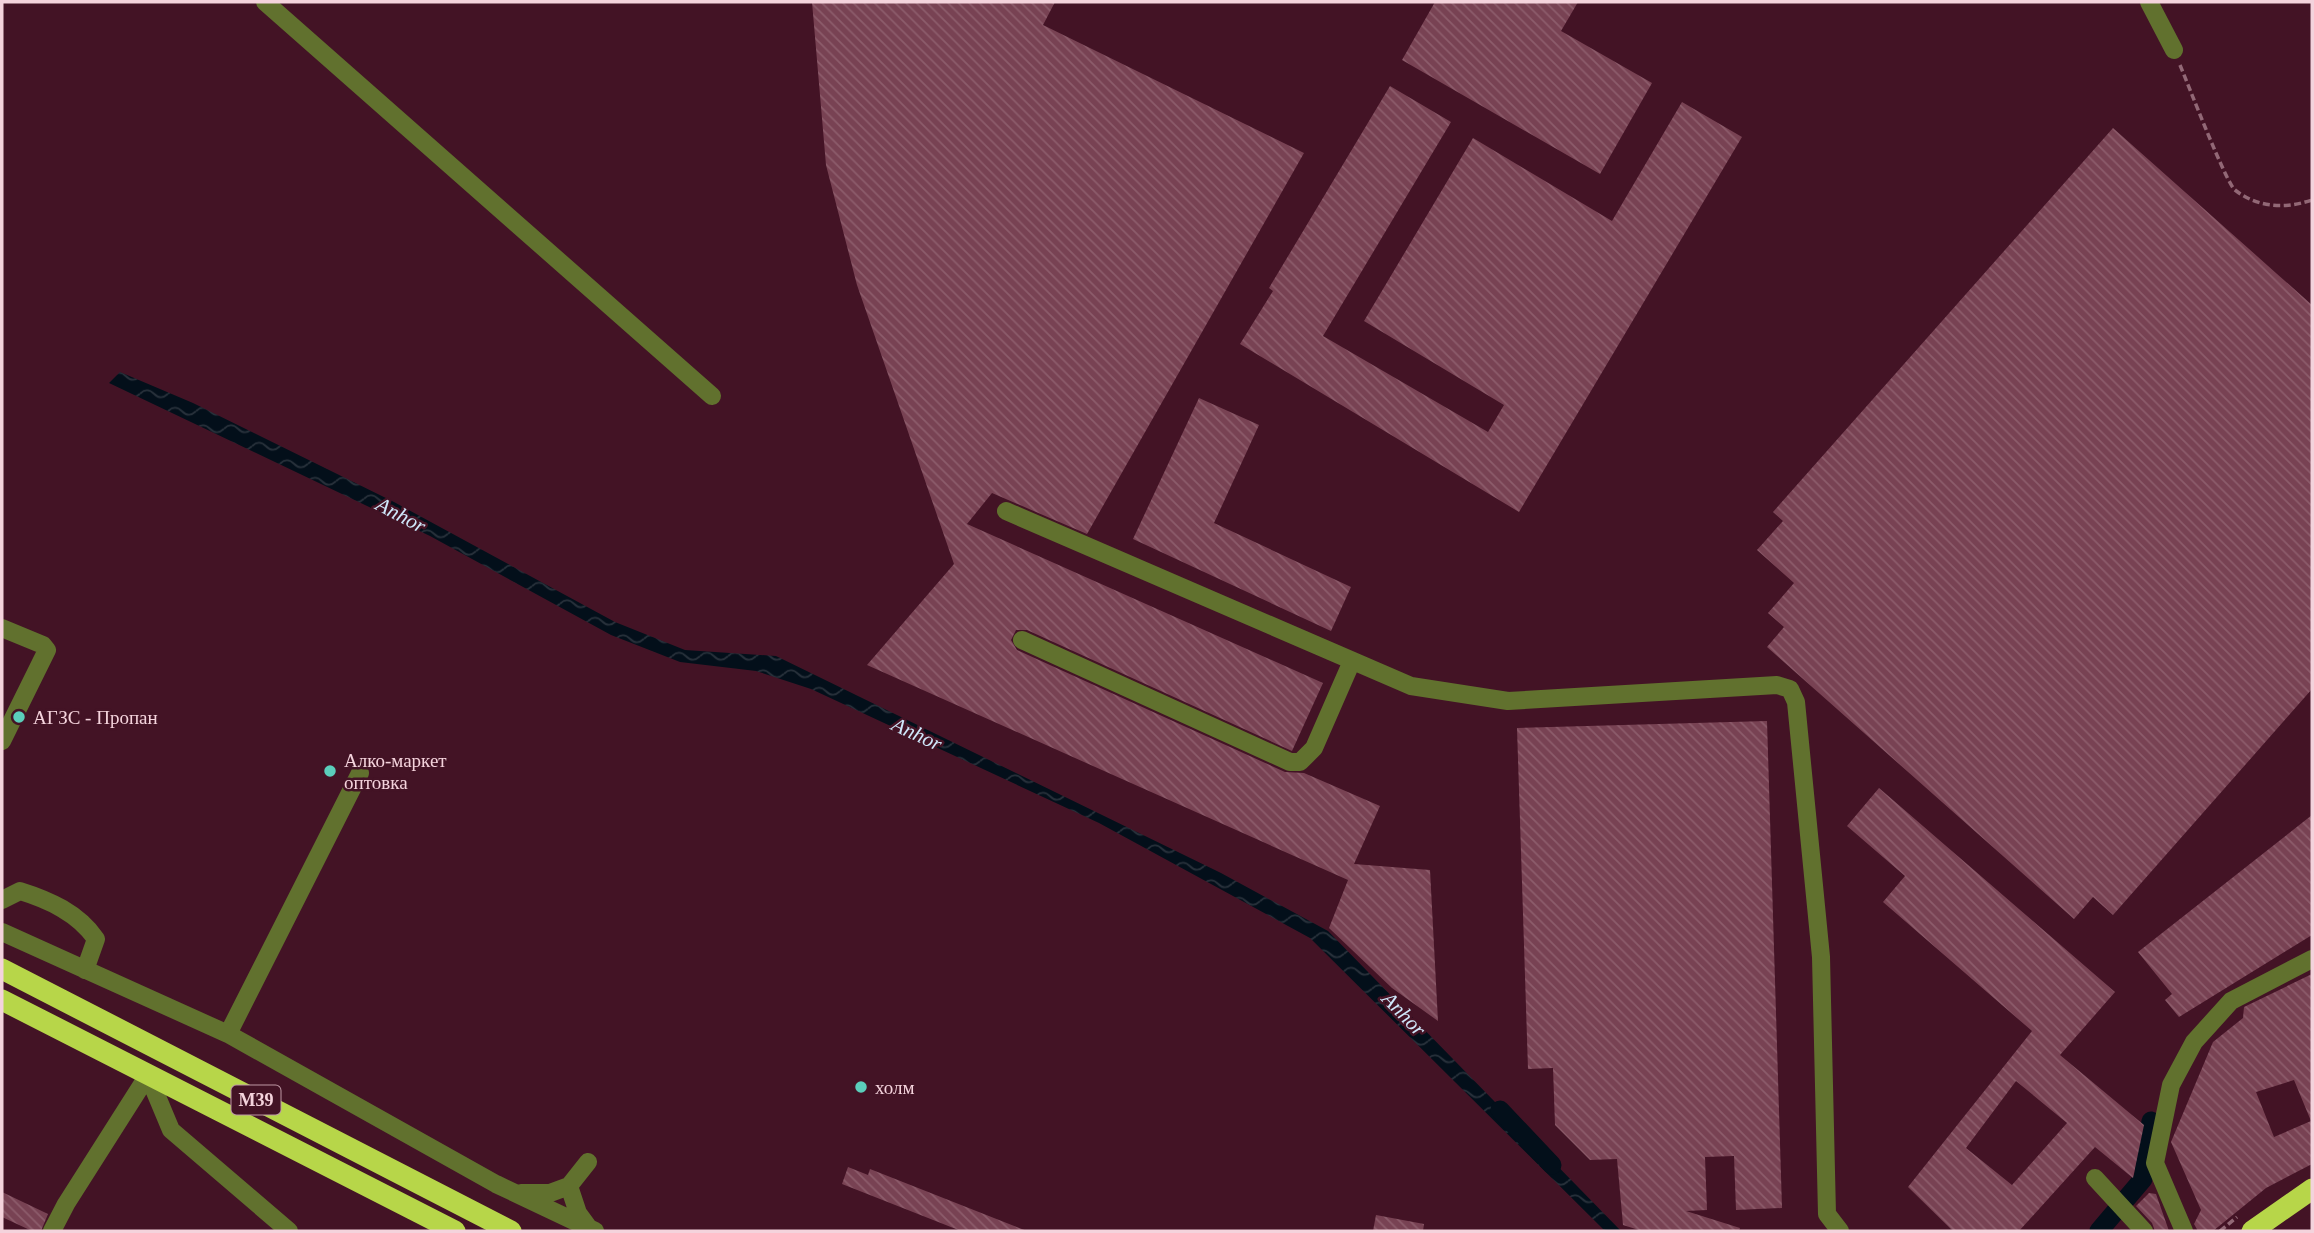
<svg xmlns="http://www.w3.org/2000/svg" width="2314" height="1233" viewBox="0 0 2314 1233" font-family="'Times New Roman',serif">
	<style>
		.water { fill: url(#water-waves) }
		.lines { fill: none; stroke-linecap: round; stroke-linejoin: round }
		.canal { stroke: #030f1a; stroke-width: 19 }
		.building { fill: url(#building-back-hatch); fill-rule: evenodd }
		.path { stroke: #926876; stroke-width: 3.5; stroke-dasharray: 7 3.5; stroke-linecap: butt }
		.minor { stroke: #61712e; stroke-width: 18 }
		.highway { stroke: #b7d649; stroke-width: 21 }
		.poi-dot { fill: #5bcebb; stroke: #431325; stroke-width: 2.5 }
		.labels { text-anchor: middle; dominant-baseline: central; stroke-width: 5; stroke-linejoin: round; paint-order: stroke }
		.shield { fill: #431325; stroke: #bf99a5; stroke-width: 2 }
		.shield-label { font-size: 18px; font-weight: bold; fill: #f4d3dc }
		.poi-label { font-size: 19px; fill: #f4d3dc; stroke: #431325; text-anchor: start }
		.water-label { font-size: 21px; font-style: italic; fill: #cfe7fa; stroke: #431325 }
	</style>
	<defs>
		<pattern id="water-waves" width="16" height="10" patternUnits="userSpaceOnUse" patternTransform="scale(1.75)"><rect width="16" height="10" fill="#030f1a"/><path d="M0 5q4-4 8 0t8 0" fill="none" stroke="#28313b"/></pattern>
		<pattern id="building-back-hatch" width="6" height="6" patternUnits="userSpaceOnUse" patternTransform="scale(1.75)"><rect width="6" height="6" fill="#784253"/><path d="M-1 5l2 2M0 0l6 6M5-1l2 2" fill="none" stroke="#8c5c6b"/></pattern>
	</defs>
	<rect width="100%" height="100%" fill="#431325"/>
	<path class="water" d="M120,372L193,403L394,502L615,622L685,650L776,656L1221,873L1328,931L1621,1231H1605L1310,938L1099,823L811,689L756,671L680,662L611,635L430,536L109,383Z"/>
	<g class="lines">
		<path class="canal" d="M1500,1110L1552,1165
			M2099,1231L2143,1179L2151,1121"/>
	</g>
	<path class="building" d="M812,2H1055L1043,25L1304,153L1087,534L992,493L967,524L1323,683L1292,751L1027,630H1016L1011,640L1017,650L1285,772L1304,773L1380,806L1354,864L1430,870L1438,1021L1392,988L1329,928L1348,880L867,665L954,564L857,285L826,165Z
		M1435,2H1578L1561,31L1652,83L1600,174L1402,60Z
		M1390,86L1451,122L1323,336L1488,432L1504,405L1364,321L1473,138L1612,221L1682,102L1742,137L1519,512L1240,344L1273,291L1269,288Z
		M2113,128L2312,305V689L2113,915L2093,897L2074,919L1767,647L1784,627L1768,613L1794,583L1757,550L1783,521L1773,512Z
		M1199,398L1259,425L1214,523L1351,587L1331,631L1133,539Z
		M1767,721L1782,1208L1736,1210L1734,1156L1705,1157L1707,1210L1686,1211L1740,1228L1739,1231H1642L1623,1225L1617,1159L1590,1160L1555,1125L1553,1068L1528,1069L1517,728Z
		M1879,788L2115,992L2060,1055L2144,1125L2133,1178L2095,1147L2019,1231H1953L1908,1187L2032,1031L1883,902L1905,876L1847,826ZM2016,1081L2067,1123L2012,1185L1966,1148Z
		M2312,815V935L2179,1017L2165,1000L2172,994L2138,952Z
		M2312,974V1164L2266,1188L2213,1231H2198L2194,1224L2201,1210L2171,1142L2213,1042L2243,1018L2244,1007ZM2294,1080L2311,1121L2274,1137L2256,1092Z
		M848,1167L868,1175L870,1169L1027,1231H961L842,1184Z
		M2,1192L48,1214L41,1231H32L2,1217Z
		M2149,1193L2156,1194L2169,1231H2155L2152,1223L2136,1206Z
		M1376,1215L1424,1224L1423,1231H1373Z"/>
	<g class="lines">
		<path class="path" d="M2180,65C2188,84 2226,183 2235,190C2258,208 2286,209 2312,200
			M2220,1231L2237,1217"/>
		<path class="minor" d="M265,2L712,396
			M2149,2L2174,50
			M1006,511L1411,686L1508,701L1777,685L1790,689L1796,702L1821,957L1827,1214L1840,1231
			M2,628L43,645L47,650L2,741
			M1022,640L1290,762H1300L1314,748L1352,661
			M2,900L20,891C49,900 78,913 96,939L85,970
			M2,932L228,1034L496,1184L595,1231
			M228,1034L360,773
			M148,1075L171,1130L289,1231
			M2095,1178L2144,1231
			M569,1186L588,1162
			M521,1193H550L569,1186L578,1213L589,1228
			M52,1231L66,1204L148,1075
			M2184,1231L2155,1163L2171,1085L2194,1042L2231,1001L2312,959"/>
		<path class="highway" d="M2,969L511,1231
			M2,1000L455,1231
			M2252,1231L2312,1189"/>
	</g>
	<g class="poi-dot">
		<circle cx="19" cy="717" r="7"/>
		<circle cx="330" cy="771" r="7"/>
		<circle cx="861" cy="1087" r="7"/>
	</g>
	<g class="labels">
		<rect class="shield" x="231.5" y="1085.5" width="49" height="29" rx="5"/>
		<g class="shield-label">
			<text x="256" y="1100">M39</text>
		</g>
		<g class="poi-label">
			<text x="33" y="717">АГЗС - Пропан</text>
			<text x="344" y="760">Алко-маркет<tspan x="344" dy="22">оптовка</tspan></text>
			<text x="875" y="1087">холм</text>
		</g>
		<g class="water-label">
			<text transform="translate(401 515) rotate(28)">Anhor</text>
			<text transform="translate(917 734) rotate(25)">Anhor</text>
			<text transform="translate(1404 1014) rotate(46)">Anhor</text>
		</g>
	</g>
	<rect width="2314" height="1233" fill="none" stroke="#f4d3dc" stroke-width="7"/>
</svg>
